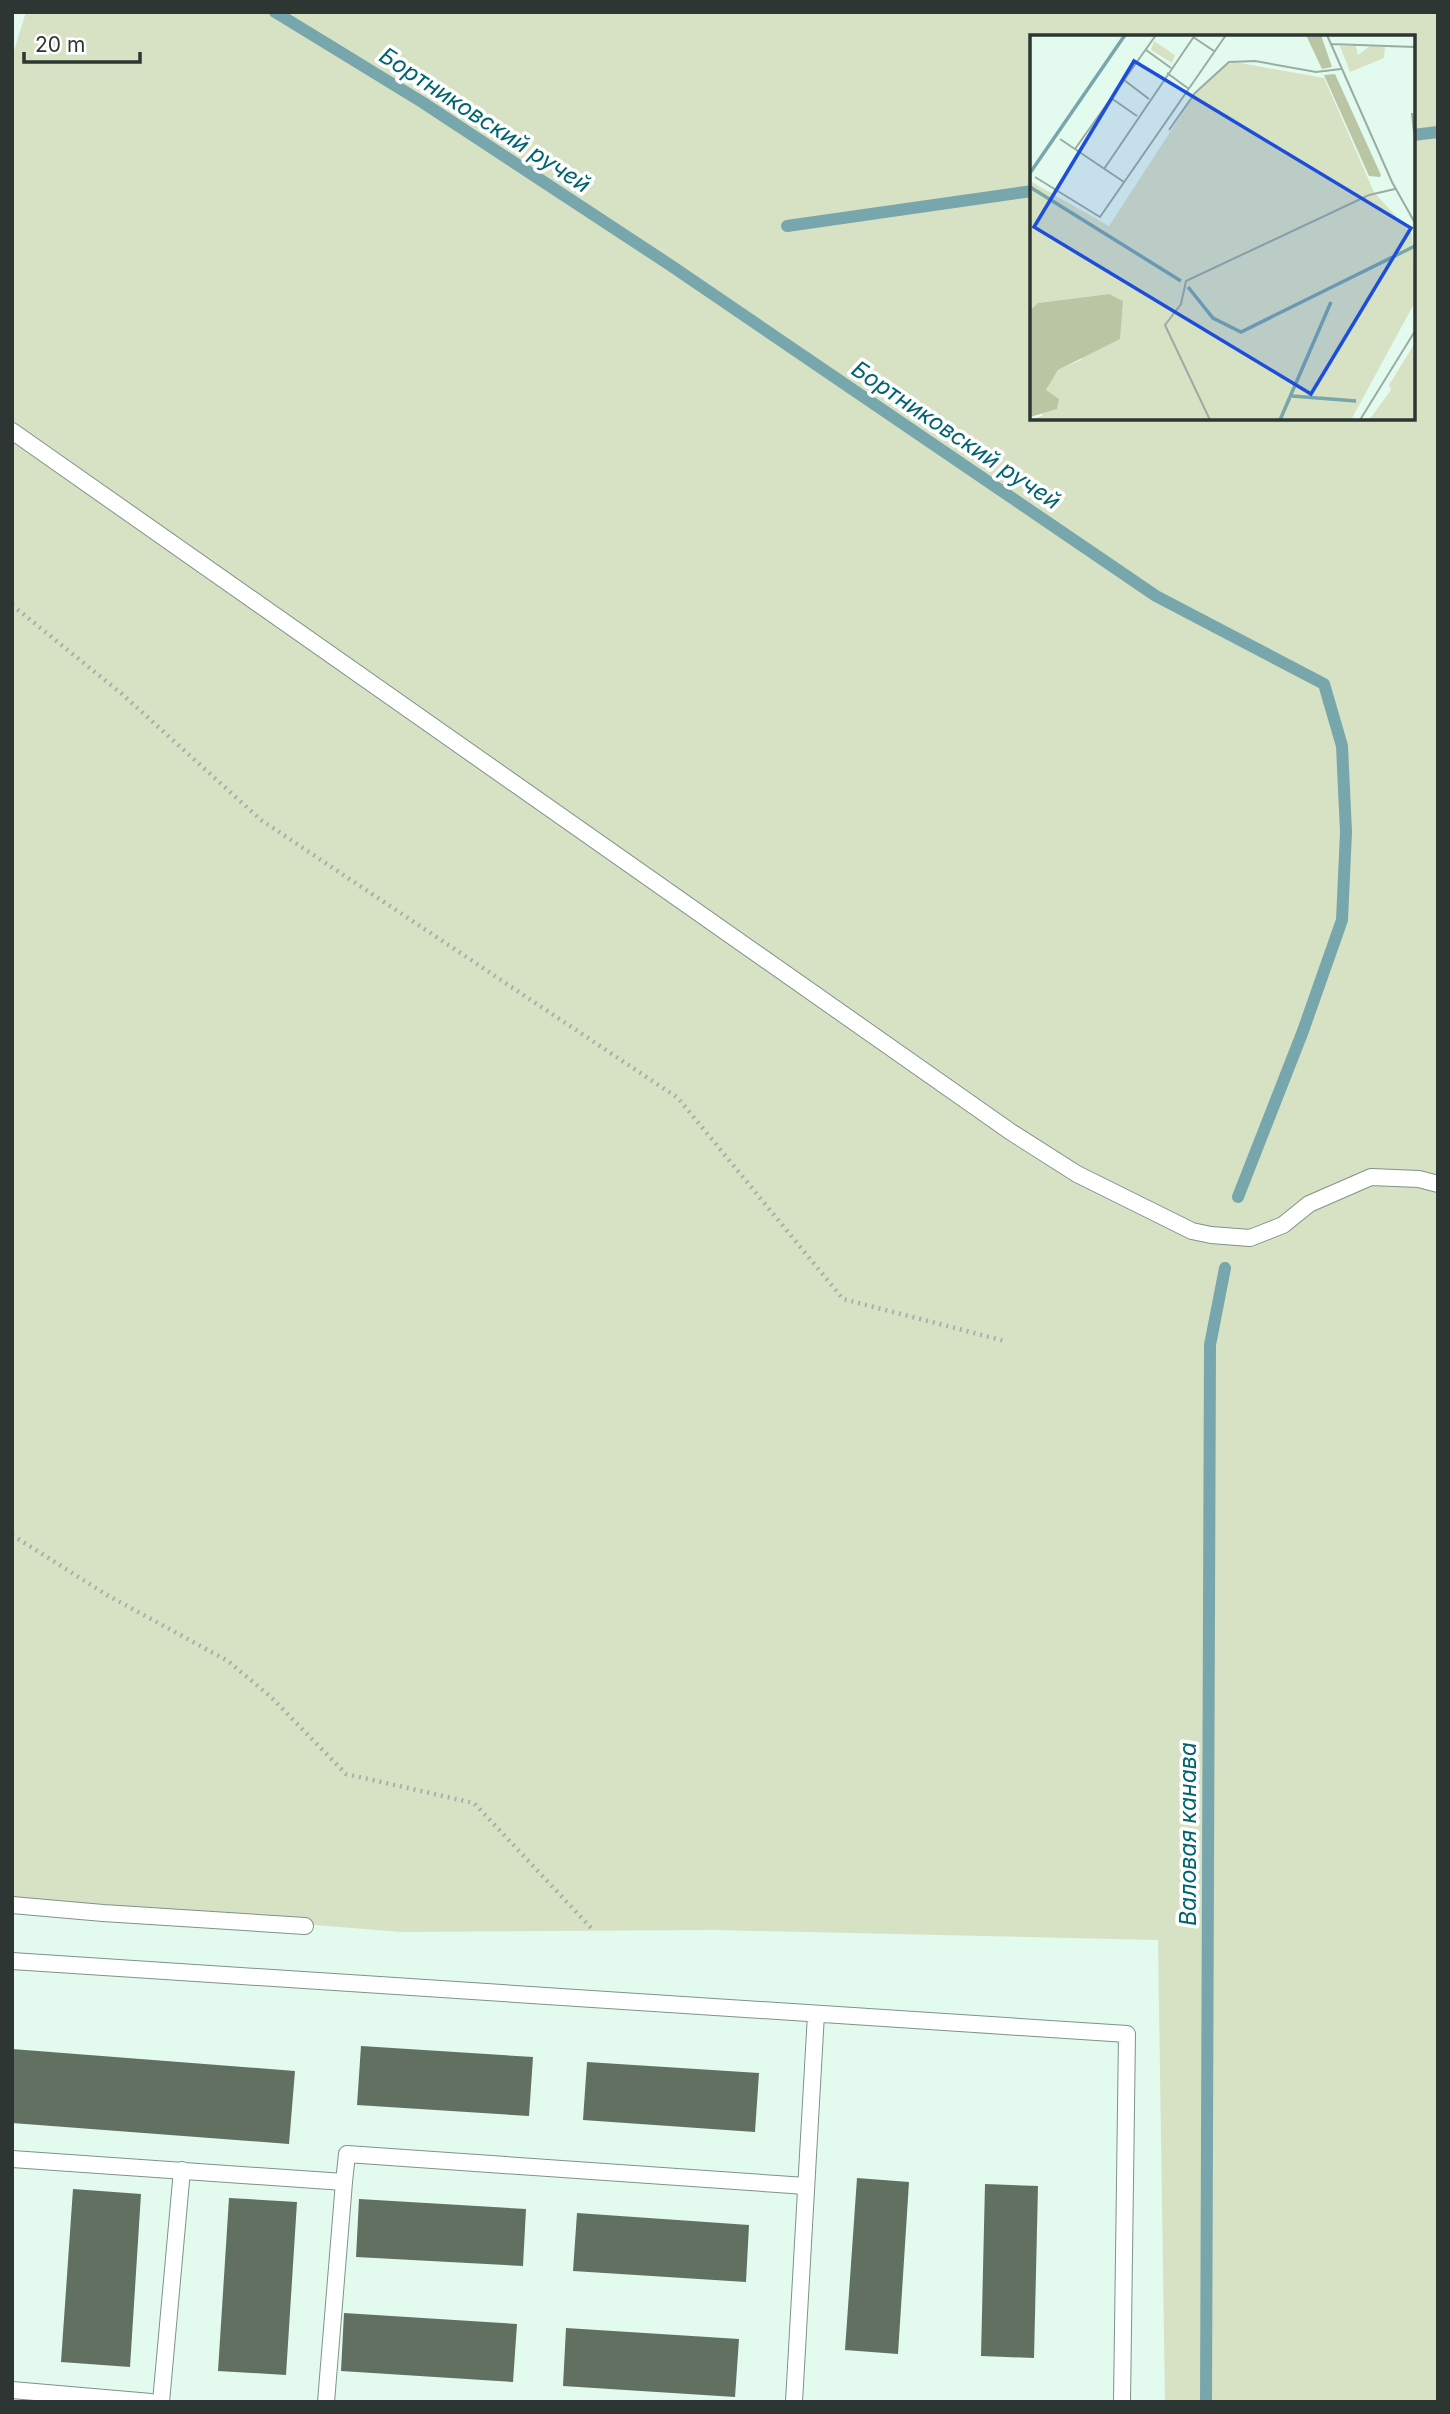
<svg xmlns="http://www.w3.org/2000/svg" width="1450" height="2414" viewBox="0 0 1450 2414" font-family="Inter,sans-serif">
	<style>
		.green { fill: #d7e2c4; fill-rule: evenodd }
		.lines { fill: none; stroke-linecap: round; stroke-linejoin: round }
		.stream { stroke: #78a6ad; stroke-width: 12 }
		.building { fill: #627062 }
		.lane-casing { stroke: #7e938a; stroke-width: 18 }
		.path { stroke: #a1b3ab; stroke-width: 4.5; stroke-dasharray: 2 5; stroke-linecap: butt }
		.lane { stroke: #fff; stroke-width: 16 }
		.labels { text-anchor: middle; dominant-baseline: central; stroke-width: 7; stroke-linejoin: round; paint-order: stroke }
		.water-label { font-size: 23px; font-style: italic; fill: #006470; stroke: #fff }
		.inset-river { fill: none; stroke: #78a6ad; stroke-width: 3.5 }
		.inset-road { fill: none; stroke: #9aaca3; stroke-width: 2 }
		.view { fill: #1d4ed8; fill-opacity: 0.15; stroke: #1d4ed8; stroke-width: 3.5 }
		.inset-edge { fill: none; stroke: #2d3632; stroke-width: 3.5 }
	</style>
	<rect width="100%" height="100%" fill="#e3faef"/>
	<path class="green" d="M26,12H1438V2402H1165L1158,1940L714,1930L402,1932L12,1901V57ZM1032,37H1413V418H1032Z"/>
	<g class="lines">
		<path class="stream" d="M275,12L422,102L670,265L1156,596L1324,684L1342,746L1346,832L1342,920L1303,1031L1238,1197
			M1413,135L1438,132
			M787,226L1032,191
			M1206,2402L1210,1345L1225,1268"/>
	</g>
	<path class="building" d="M361,2046L533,2057L529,2116L357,2105Z
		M12,2049L295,2071L289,2144L12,2123Z
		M587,2062L759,2073L755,2132L583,2120Z
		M857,2178L909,2182L898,2354L845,2350Z
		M985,2184L1038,2186L1034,2358L981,2356Z
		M73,2189L141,2194L130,2367L61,2362Z
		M229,2198L297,2202L286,2375L218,2371Z
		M359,2199L526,2209L523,2266L356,2257Z
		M577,2213L749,2225L746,2282L573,2271Z
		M344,2313L517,2324L513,2382L341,2371Z
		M566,2328L739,2339L735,2397L563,2386Z"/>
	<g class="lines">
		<defs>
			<path id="lane" d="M12,431L1011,1132L1077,1174L1192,1231L1211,1235L1250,1238L1283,1225L1309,1204L1371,1177L1419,1179L1438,1184
				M12,1905L103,1913L305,1926
				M12,1961L1127,2034L1122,2402
				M12,2159L344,2182L347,2154L806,2186
				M12,2390L151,2402
				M161,2402L182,2170
				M326,2402L344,2182
				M794,2402L816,2014"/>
		</defs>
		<use href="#lane" class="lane-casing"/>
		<path class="path" d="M12,605L122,694L261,820L678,1098L843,1299L1005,1341
			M12,1535L107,1595L228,1661L271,1697L346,1774L474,1803L594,1931"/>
		<use href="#lane" class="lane"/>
	</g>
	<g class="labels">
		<g class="water-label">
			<text transform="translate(485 120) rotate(33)">Бортниковский ручей</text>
			<text transform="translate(956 435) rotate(34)">Бортниковский ручей</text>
			<text transform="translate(1188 1834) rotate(-90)">Валовая канава</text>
		</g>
	</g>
	<g transform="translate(1030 35)">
		<rect width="385" height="385" fill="#e3faef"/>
		<path d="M124,6L145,20L142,28L121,15ZM310,11H326L328,20L340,11L355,12L354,23L320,37ZM205,27L294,43L344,157L382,199L385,267L321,385H0L12,381L16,355L28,335L51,325L79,259L8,268L0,275V146L79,191L166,57L194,30ZM385,308V385H339L361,355L359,350Z" fill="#d7e2c4"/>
		<path d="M276,0H291L302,32L292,34ZM305,39L351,140L350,142L339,141L294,40ZM79,259L93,266L90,304L28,335L16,355L29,364L27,374L0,382V275L8,268Z" fill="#bac6a3"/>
		<path class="inset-river" d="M0,138L95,0M0,152L151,246M158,252L183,283L211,297L385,211M262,361L326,366M250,385L301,267"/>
		<path class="inset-road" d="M297,0L362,147L385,188M163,2L184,16M301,9L385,12M116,15L141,33M137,38L159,54M94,45L119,64M81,63L107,81M382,78L385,107M139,95L165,58L199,27L225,26L286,37L311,34M30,104L94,147M45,114L126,0M74,134L165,0M5,142L70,182L196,0M180,385L135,290L151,269L156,246L339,160L365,154M330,385L385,296"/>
		<path class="view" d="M104,26L381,193L281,359L4,192Z"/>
		<rect width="385" height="385" class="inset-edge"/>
	</g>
	<rect width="1450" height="2414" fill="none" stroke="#2d3632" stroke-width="28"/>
	<path d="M24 52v10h116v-10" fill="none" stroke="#2d3632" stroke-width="3.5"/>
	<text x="35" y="52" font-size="21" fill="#2d3632" stroke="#ffffff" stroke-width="5" paint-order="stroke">20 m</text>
</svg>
